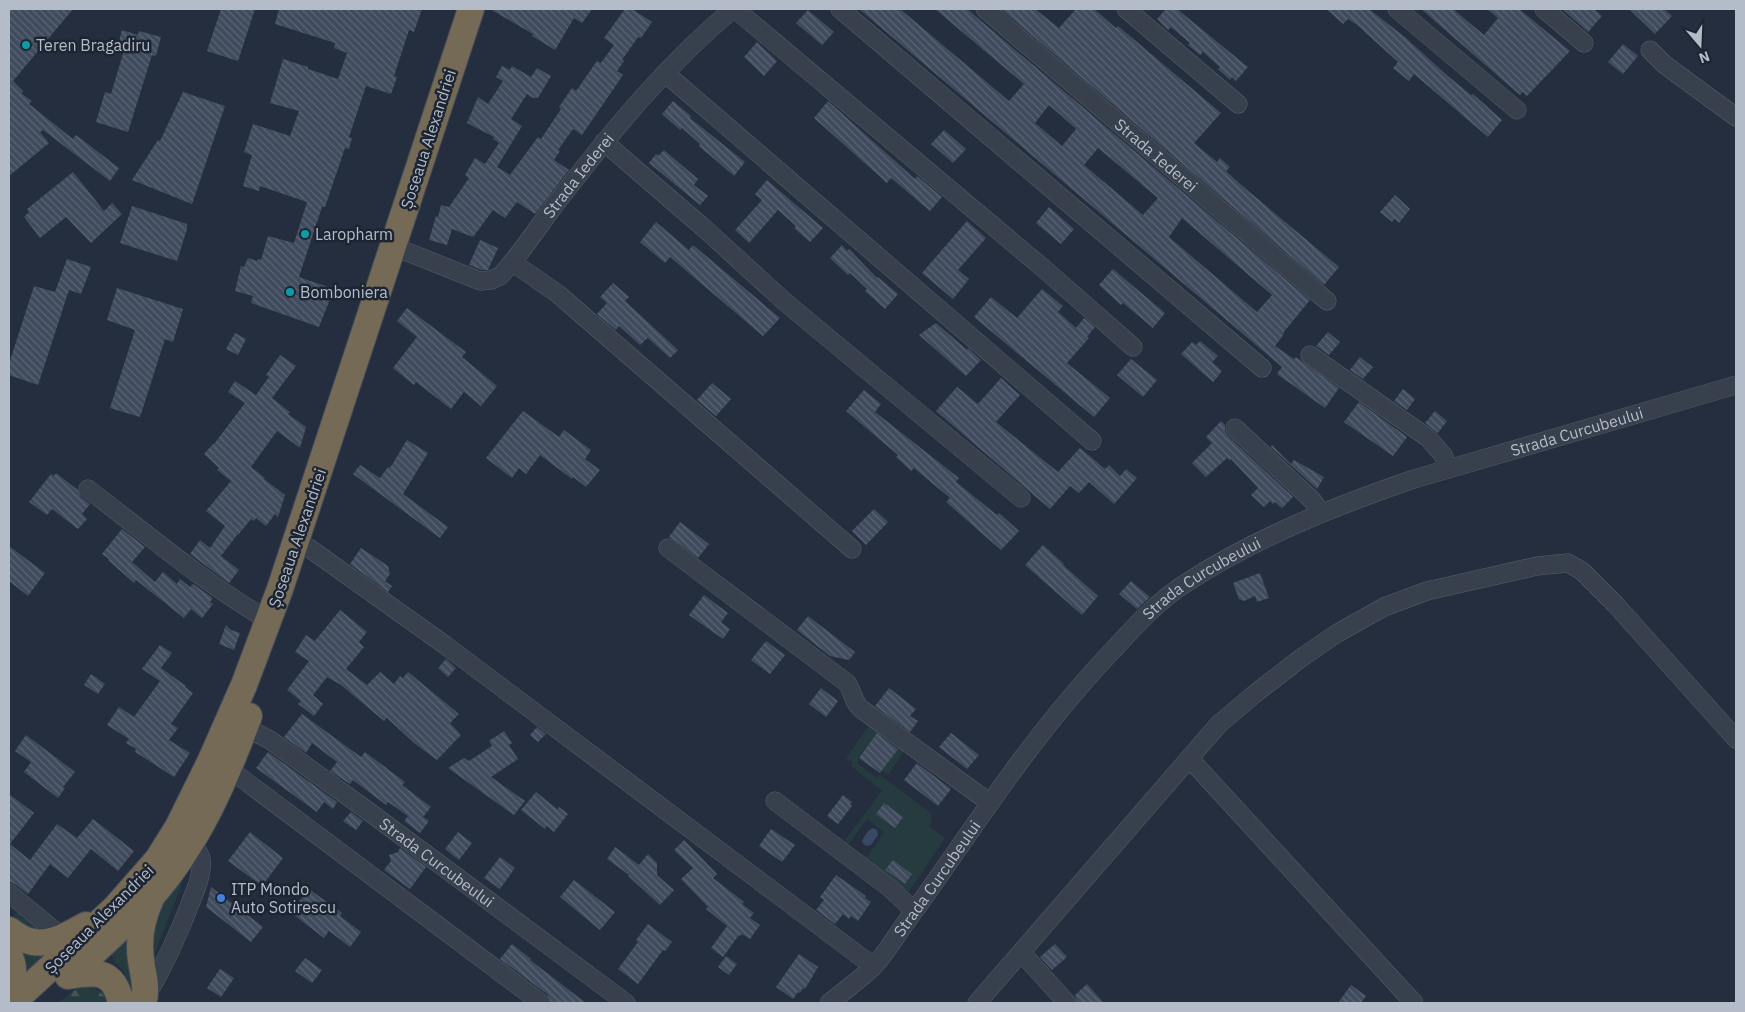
<svg xmlns="http://www.w3.org/2000/svg" width="1745" height="1012" viewBox="0 0 1745 1012" font-family="'IBM Plex Sans',sans-serif">
	<style>
		.grass { fill: #263b3f; fill-rule: evenodd }
		.forest { fill: url(#forest-firs) }
		.water { fill: #384966 }
		.building { fill: url(#building-back-hatch); fill-rule: evenodd }
		.lines { fill: none; stroke-linecap: round; stroke-linejoin: round }
		.minor-casing { stroke: #565e6c; stroke-width: 19 }
		.highway-casing { stroke: #434b59; stroke-width: 28 }
		.minor { stroke: #38404e; stroke-width: 18 }
		.highway { stroke: #756a55; stroke-width: 26 }
		.culture-dot { fill: #0f9aa8; stroke: #1d2533; stroke-width: 2 }
		.shop-dot { fill: #3f7fe0; stroke: #1d2533; stroke-width: 2 }
		.labels { text-anchor: middle; dominant-baseline: central; stroke-width: 5; stroke-linejoin: round; paint-order: stroke }
		.poi-label { font-size: 16px; fill: #b4bbc9; stroke: #1d2533; text-anchor: start }
		.street-label { font-size: 16px; fill: #b4bbc9; stroke: #1d2533 }
	</style>
	<defs>
		<pattern id="forest-firs" width="22" height="20" patternUnits="userSpaceOnUse" patternTransform="scale(1.25)"><rect width="22" height="20" fill="#263b3f"/><path d="M5 1l3.5 6h-7zM16 11l3.5 6h-7z" fill="#435559"/></pattern>
		<pattern id="building-back-hatch" width="6" height="6" patternUnits="userSpaceOnUse" patternTransform="scale(1.25)"><rect width="6" height="6" fill="#404c5e"/><path d="M-1 5l2 2M0 0l6 6M5-1l2 2" fill="none" stroke="#596474"/></pattern>
	</defs>
	<rect width="100%" height="100%" fill="#242e3e"/>
	<path class="grass" d="M870,724L907,747L888,775L882,771L898,748L877,733L859,757L857,763L877,778L880,775L931,813L932,821L929,826L945,838L909,892L842,844L882,791L851,766L853,763L846,758ZM867,819L884,832L867,857L848,845ZM893,860L912,874L905,884L885,870Z
		M180,880L182,884L152,961L148,918Z
		M15,913H20L47,933H40L14,919Z
		M131,936L134,1001L125,973L113,959L111,954Z
		M17,943L54,950L23,979Z"/>
	<path class="forest" d="M85,985C97,987 103,993 109,1003H58L73,991Z"/>
	<path class="water" d="M873,828L877,830L878,835L871,845L866,846L862,842C863,837 868,830 873,828Z"/>
	<path class="building" d="M9,9H73L13,81L23,91L22,94L32,101L29,104L73,139L76,135L119,168L110,181L43,130L40,132L49,143L9,176Z
		M221,9H255L238,61L207,51Z
		M279,9H422L414,32L409,30L394,76L397,77L391,94L366,86L349,137L352,138L349,149L345,148L325,207H322L299,277L334,289L319,327L251,303L253,296L235,291L241,266L244,267L248,258L257,261L258,259L261,260L268,236L294,243L307,202L260,186L259,191L243,186L252,155L244,152L253,124L290,136L299,111L270,103L283,59L308,67V69L338,79L347,53L334,48L335,43L275,24Z
		M490,9H592L582,23L574,18L555,50L532,36L533,34Z
		M625,9H632L652,22L641,38L638,37L622,60L624,61L617,71L623,75L582,135L573,129L558,150L560,151L554,160L569,170L535,214L517,202L505,218L493,210L473,237L452,229L447,245L429,240L436,216L438,217L441,205L449,207L469,178L465,175L475,158L485,164L499,143L493,139L494,137L467,123L478,97L488,104L503,81L496,77L502,66L510,70L512,66L531,77L537,68L551,76L538,98H533L527,94L511,119L522,126L497,167L510,175L538,137L541,139L561,109L559,107L572,88L576,91L597,61L601,63L614,45L604,38Z
		M859,9H900L1009,101L1024,84L935,9H967L1310,300L1283,333L1284,334L1275,346L1294,359L1296,357L1339,388L1325,408L1277,374L1282,367ZM1049,105L1076,129L1062,146L1035,123ZM1098,148L1158,198L1143,215L1084,165ZM1182,218L1272,295L1257,312L1169,237Z
		M1001,9H1035L1059,28L1076,9H1094L1116,28L1118,26L1221,113L1194,143L1217,162L1220,158L1230,167L1226,171L1240,184L1339,267L1324,285Z
		M1166,9H1177L1248,67L1236,81L1232,77L1230,80L1218,69L1220,67L1203,52L1200,55L1188,45L1190,43L1171,27L1168,30L1157,19Z
		M1326,9H1369L1406,38L1449,77L1471,95L1473,94L1502,120L1488,137L1414,74L1409,81L1393,68L1398,62L1357,25L1348,19L1343,24Z
		M1421,9H1453L1484,35L1498,18L1487,9H1519L1570,51L1527,96L1523,92L1520,95Z
		M1562,9H1594L1602,16L1588,32Z
		M1629,9H1664L1672,16L1655,34Z
		M808,10L834,32L822,45L796,23Z
		M122,30L138,35L139,31L161,37L156,56L152,55L128,132L96,122L105,92L111,94L125,47L118,45Z
		M757,42L777,61L764,76L744,57Z
		M1623,44L1638,56L1623,74L1608,62Z
		M183,92L225,106L192,204L132,180L158,140L160,141Z
		M673,101L691,116L690,118L745,162L734,176L699,146L700,144L682,128L680,130L662,114Z
		M828,101L915,179L917,176L942,197L930,211L891,178L887,183L814,118Z
		M944,130L966,149L953,163L931,144Z
		M664,150L698,179L694,185L708,196L700,205L649,163L656,154L658,156Z
		M73,172L104,211L112,203L122,214L91,243L66,217L40,238L24,217L29,212L27,209Z
		M767,180L823,228L810,242L794,228L796,226L778,210L749,243L735,230L762,200L755,194Z
		M1395,195L1410,209L1399,223L1395,219L1392,222L1380,212Z
		M132,206L187,224V229L177,261L120,243Z
		M1049,207L1074,229L1061,244L1036,223Z
		M967,221L986,238L958,270L969,279L953,299L922,273Z
		M656,222L689,250L693,245L780,318L763,336L670,257L665,263L640,242Z
		M480,240L498,248L488,270H482L469,265Z
		M842,245L847,251L849,249L877,278L878,277L898,294L885,309L865,291L867,289L850,273L848,275L830,258Z
		M67,259L91,267L81,294L69,290L38,385L9,375V364L34,286L55,292Z
		M1113,269L1165,313L1153,328L1123,303L1121,305L1099,285Z
		M613,283L629,297L625,301L678,350L670,358L648,338L640,345L619,326L616,330L597,314L607,303L600,297Z
		M117,288L183,309L173,342L165,339L140,417L110,408L135,330L107,320Z
		M1042,289L1063,306L1058,312L1076,328L1084,318L1095,327L1087,337L1089,338L1067,363L1110,398L1094,417L974,317L991,297L1017,318Z
		M407,308L466,352L462,357L497,386L481,406L464,392L451,409L416,382L414,385L393,368L417,337L397,321Z
		M936,323L967,350L968,348L981,360L966,376L919,335Z
		M1328,332L1340,342L1329,355L1316,346Z
		M235,333L246,339L238,355L226,349Z
		M1200,341L1218,356L1212,362L1222,371L1213,382L1181,354L1192,342L1196,345Z
		M280,355L296,366L272,398L290,412L288,414L306,427L300,448L277,431L251,467L265,478L264,479L285,495L278,517L275,514L266,526L256,518L254,521L251,519L238,535H237L221,556L239,570L229,583L190,554L200,540L210,548L225,526L206,511L231,481L217,470L219,468L204,454L213,444H214L245,403L228,392L235,381L256,395L269,377L266,375Z
		M1360,357L1373,367L1363,379L1350,370Z
		M1131,359L1157,380L1143,397L1117,375Z
		M1001,378L1020,395L996,422L1058,472L1080,448L1105,469L1109,465L1120,476L1126,469L1137,478L1114,504L1089,482L1079,493L1070,486L1050,509L936,411L957,387L978,404Z
		M712,383L731,399L716,416L697,400Z
		M1403,389L1415,399L1407,410L1394,401Z
		M864,390L881,404L875,412L959,478L956,482L997,515L999,513L1019,531L1001,550L946,502L950,498L914,468L911,471L896,457L898,455L846,411Z
		M1359,402L1407,437L1393,456L1344,422Z
		M523,411L559,437L564,430L591,450L585,459L600,470L586,487L573,477L572,479L540,455L526,474L519,468L512,478L486,458Z
		M1435,411L1447,421L1438,433L1425,423Z
		M1221,421L1225,425V431L1228,436L1293,497L1282,508L1275,502L1273,504L1270,501L1264,507L1251,495L1258,488L1231,459L1229,460L1227,458L1206,477L1192,463L1212,443L1206,437Z
		M407,440L428,453L403,494L448,527L440,538L353,474L360,465L380,478L388,467L390,468Z
		M1272,445L1291,464L1294,460L1324,477L1317,489L1271,447Z
		M56,473L78,490L81,497L90,504L82,514L87,519L78,529L52,509L47,515L29,502L51,474L54,476Z
		M874,509L888,522L866,545L852,531Z
		M680,522L709,544L698,558L674,540L669,537Z
		M122,529L145,547L132,562L155,582L163,572L177,584L180,579L190,587L193,584L213,598L210,602L213,604L202,618L191,609L184,618L136,580L134,583L108,560L109,559L102,554Z
		M1043,545L1064,564L1063,565L1098,596L1082,615L1025,565Z
		M9,546L45,573L28,596L9,581Z
		M361,548L388,566L390,574L385,581L392,586L388,592L350,564Z
		M1260,573L1269,598L1257,602L1255,596L1244,601L1239,599L1233,583Z
		M1131,581L1150,597L1137,609L1119,594Z
		M704,595L728,613L721,622L730,629L723,639L689,615Z
		M340,610L367,632L359,642L364,647L346,669L367,685L380,672L394,684L400,676L403,678L408,672L459,714L450,723L461,735L437,760L414,743L387,718L384,721L341,685L327,677L313,695L323,704L314,716L298,704L301,701L287,690L309,661L295,652L306,635L315,641Z
		M808,616L855,652L849,660L830,656L797,630Z
		M226,625L231,630L240,633L234,650L219,644Z
		M766,641L785,655L770,674L751,660Z
		M160,645L172,653L161,668L186,686L185,687L193,693L171,724L178,728L169,740L190,753L174,777L135,752L136,749L126,743L129,739L107,725L119,707L134,717L160,681L142,669Z
		M446,659L456,668L448,677L438,668Z
		M91,674L105,684L98,694L84,685Z
		M821,688L838,701L826,717L809,704Z
		M889,688L916,709L910,716L918,721L910,732L875,706Z
		M302,714L361,757L365,752L405,782L402,785L431,807L423,817L429,821L420,833L404,821L408,816L388,802L386,805L353,780L350,784L330,771L337,762L312,743L306,753L284,737Z
		M537,727L546,734L538,742L530,735Z
		M504,731L512,743L509,745L518,759L491,777L525,801L514,815L448,768L464,758L469,761L492,746L489,741Z
		M877,733L898,749L880,773L859,758Z
		M951,733L979,755L967,769L939,747Z
		M26,735L75,772L63,787L65,788L58,798L24,772L31,762L15,751Z
		M268,752L337,802L333,809L324,802L317,812L256,768Z
		M917,763L951,789L938,806L904,780Z
		M536,792L557,809L559,807L568,814L554,832L547,826L545,829L521,810Z
		M9,794L34,813L10,844L30,860L57,824L77,838L93,819L134,851L118,871L91,849L68,878L50,864L28,894L16,885L9,881Z
		M843,795L852,802L850,804L852,806L838,824L827,816Z
		M884,803L903,817L895,828L876,814Z
		M351,812L363,821L356,830L343,821Z
		M771,829L795,845L782,862L759,846Z
		M250,832L283,858L262,886L228,861Z
		M458,832L472,843L459,860L445,849Z
		M684,840L717,874L713,878L744,902L742,904L754,913L750,918L760,925L750,939L742,934L740,936L739,935L723,957L711,948L727,926L706,909L708,907L681,879L693,868L674,850Z
		M615,847L639,865L648,854L657,863V875L674,890L660,905L628,876L629,875L607,859Z
		M400,848L426,867L410,889L384,870L391,861L389,855L398,852Z
		M500,857L515,868L500,889L484,878Z
		M893,860L912,874L905,884L885,870Z
		M836,875L866,896L865,898L871,902L858,921L851,916L849,919L843,914L835,924L816,910L824,900L820,897Z
		M574,880L615,912L600,930L560,897Z
		M211,887L263,927L251,942L206,907Z
		M309,889L342,913L340,916L361,932L350,947L329,931L324,938L294,915L301,905L298,903Z
		M648,924L672,942L665,951L663,950L638,984L618,969L638,942L636,940Z
		M512,944L531,959L530,960L586,1003L551,1002L547,994L500,959Z
		M1055,944L1067,957L1052,970L1040,957Z
		M799,954L818,967L805,989L803,988L800,993L798,992L793,999L776,987Z
		M726,956L737,964L729,975L718,967Z
		M305,958L322,970L312,983L295,971Z
		M220,969L234,978L221,997L207,988Z
		M1087,984L1104,1003H1077L1075,995Z
		M1351,985L1366,996L1361,1003H1338Z"/>
	<g class="lines">
		<defs>
			<g id="minor">
				<path d="M735,9L1043,268L1133,347"/>
				<path d="M840,9L1262,368"/>
				<path id="s1" d="M985,9L1327,301"/>
				<path d="M1126,9L1238,104"/>
				<path d="M1397,9L1517,110"/>
				<path d="M1544,9L1584,43"/>
				<path d="M1650,50L1665,65L1736,117"/>
				<path d="M665,73L1092,441"/>
				<path d="M604,142L705,229L785,302L1021,498"/>
				<path id="s2" d="M405,251L480,281L491,280L500,276C523,252 540,223 561,197C613,130 667,64 733,9"/>
				<path d="M512,262L558,294L852,549"/>
				<path d="M1310,355L1428,438L1443,455L1449,469"/>
				<path d="M1235,428L1312,500L1321,513"/>
				<path d="M88,489C147,534 204,583 268,620"/>
				<path d="M309,548L445,645L873,966"/>
				<path d="M668,548L847,683C854,693 851,698 860,708L990,803"/>
				<path id="s3" d="M245,727L270,740L368,811L626,1003"/>
				<path d="M1189,758L1414,1003"/>
				<path d="M228,769L244,780L541,1003"/>
				<path d="M775,801L890,888L914,911"/>
				<path d="M9,893L54,930"/>
				<path d="M1022,953L1067,1003"/>
				<path d="M146,997C163,967 178,936 190,904C195,891 203,874 201,859C200,853 195,848 191,843"/>
				<path id="s4" d="M829,1003C843,992 859,980 873,967C885,955 894,939 904,925C933,886 960,845 988,806C1027,750 1068,697 1115,648C1137,624 1159,600 1186,583C1257,537 1335,506 1414,479L1736,385"/>
				<path d="M977,1003L1219,724L1257,692L1301,658L1336,634L1384,607L1427,591L1537,566L1568,563L1582,571L1615,604L1736,739"/>
			</g>
			<path id="highway" d="M9,930C15,934 20,938 26,940C47,948 68,935 86,925
				M9,955C14,965 15,974 9,984
				M78,967C103,944 129,921 152,896C198,843 225,781 249,716
				M68,976C97,971 114,970 121,1003
				M12,1003L115,908L158,859L178,827L211,760L244,685L280,589L471,9
				M143,1003C148,989 143,975 141,960C138,939 141,921 150,901"/>
		</defs>
		<use href="#minor" class="minor-casing"/>
		<use href="#highway" class="highway-casing"/>
		<use href="#minor" class="minor"/>
		<use href="#highway" class="highway"/>
	</g>
	<g class="culture-dot">
		<circle cx="26" cy="45" r="5"/>
		<circle cx="305" cy="234" r="5"/>
		<circle cx="290" cy="292" r="5"/>
	</g>
	<circle class="shop-dot" cx="221" cy="898" r="5"/>
	<g class="labels">
		<g class="poi-label">
			<text x="36" y="45">Teren Bragadiru</text>
			<text x="315" y="234">Laropharm</text>
			<text x="300" y="292">Bomboniera</text>
			<text x="231" y="889">ITP Mondo<tspan x="231" dy="18">Auto Sotirescu</tspan></text>
		</g>
		<g class="street-label">
			<text transform="translate(428 139) rotate(-72)">Șoseaua Alexandriei</text>
			<text stroke="none"><textPath href="#s1" startOffset="225">Strada Iederei</textPath></text>
			<text stroke="none"><textPath href="#s2" startOffset="229">Strada Iederei</textPath></text>
			<text stroke="none"><textPath href="#s4" startOffset="975">Strada Curcubeului</textPath></text>
			<text transform="translate(297 538) rotate(-71)">Șoseaua Alexandriei</text>
			<text stroke="none"><textPath href="#s4" startOffset="570">Strada Curcubeului</textPath></text>
			<text stroke="none"><textPath href="#s3" startOffset="235">Strada Curcubeului</textPath></text>
			<text stroke="none"><textPath href="#s4" startOffset="166">Strada Curcubeului</textPath></text>
			<text transform="translate(99 919) rotate(-45)">Șoseaua Alexandriei</text>
		</g>
	</g>
	<rect width="1745" height="1012" fill="none" stroke="#b4bbc9" stroke-width="20"/>
	<g transform="translate(1700 45) rotate(161)" stroke="#1d2533" stroke-width="4" paint-order="stroke">
	<path d="M0-4L9 19L0 12L-9 19Z" fill="#b4bbc9"/>
	<text y="-8" font-size="14" font-weight="bold" text-anchor="middle" fill="#b4bbc9">N</text>
	</g>
</svg>
